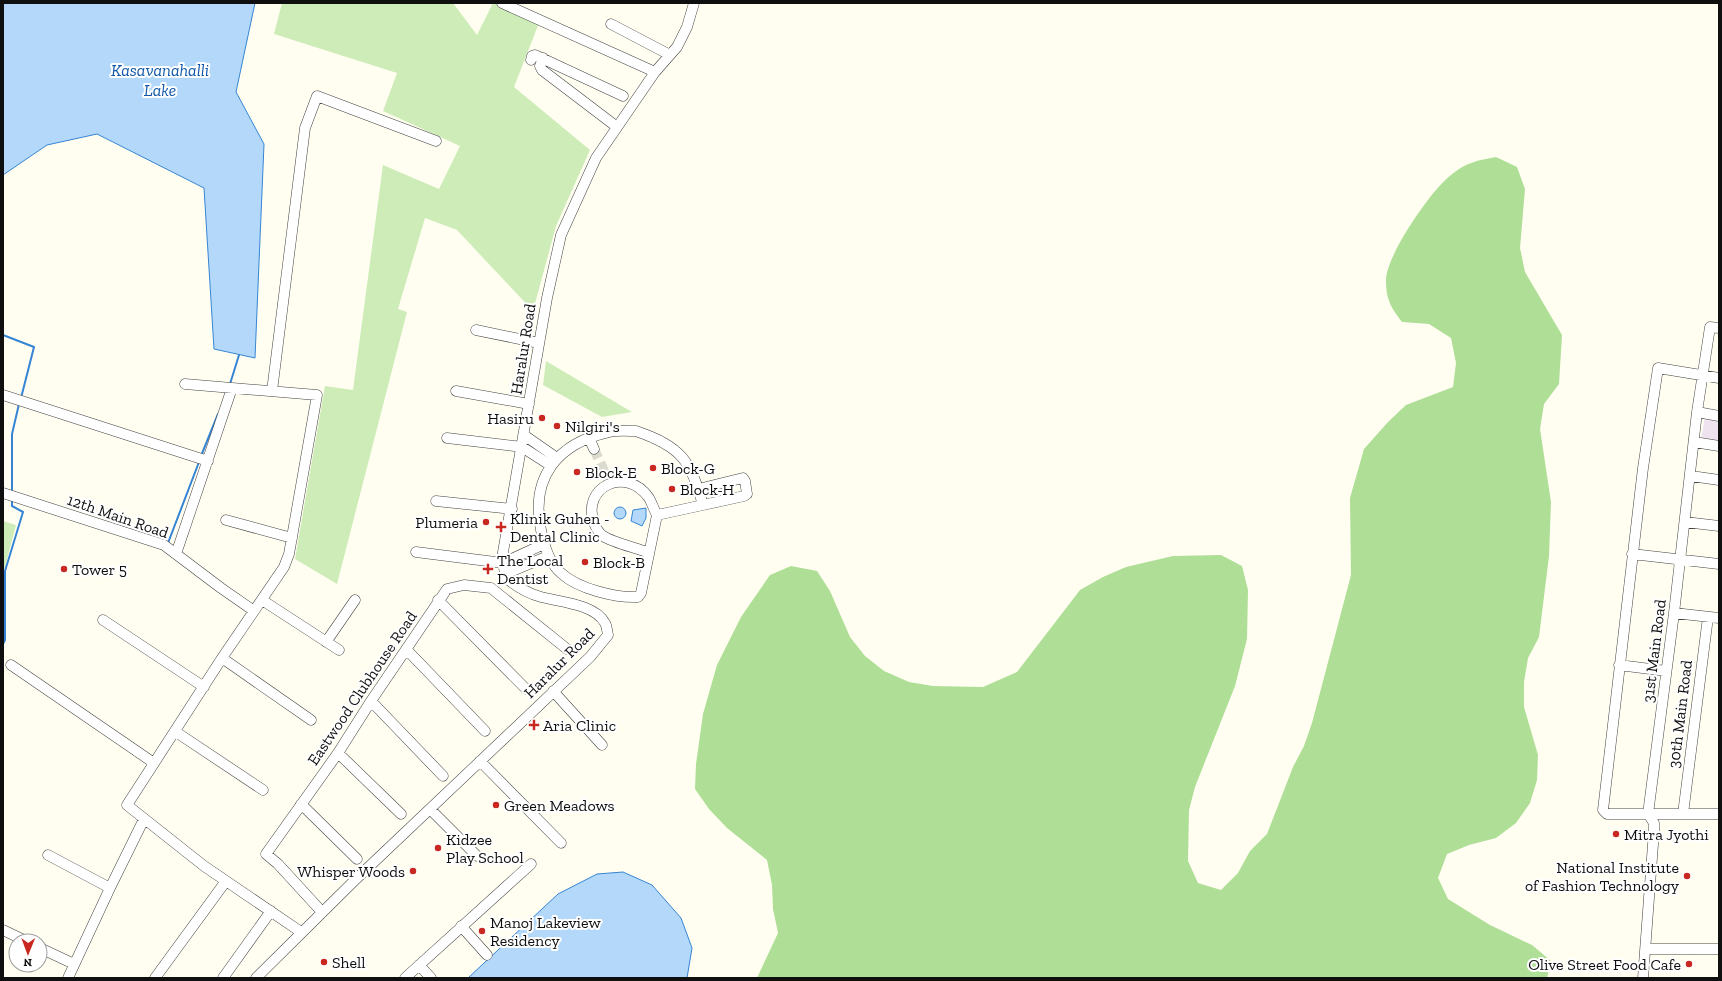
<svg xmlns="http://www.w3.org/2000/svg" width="1722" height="981" viewBox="0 0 1722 981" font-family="'Zilla Slab',serif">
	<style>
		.industrial { fill: #eee3ee }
		.green { fill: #ceecb8 }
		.forest { fill: #afde96 }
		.water { fill: #b3d8f9; stroke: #3685d5 }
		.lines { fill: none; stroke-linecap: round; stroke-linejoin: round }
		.stream { stroke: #3685d5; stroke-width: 2 }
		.minor-tunnel { stroke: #dbdacf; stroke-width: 10; stroke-dasharray: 10 5; stroke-linecap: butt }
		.minor-casing { stroke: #424242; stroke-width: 11 }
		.minor { stroke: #fff; stroke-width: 10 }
		.poi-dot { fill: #c8281f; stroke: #fff; stroke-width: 1.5 }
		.labels { text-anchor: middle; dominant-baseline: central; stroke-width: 4; stroke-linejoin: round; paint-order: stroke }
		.street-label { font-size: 16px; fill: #0f0f0f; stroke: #fff }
		.poi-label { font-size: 16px; fill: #0f0f0f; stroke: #fff; text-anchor: start }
		.water-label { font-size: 17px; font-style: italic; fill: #1057a9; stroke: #fff }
	</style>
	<rect width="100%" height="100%" fill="#fffef1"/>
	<path class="industrial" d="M1705,416L1719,419V443L1701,440Z"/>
	<path class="green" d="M282,3H453L477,35L493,3H495L539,23L514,87L590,150L556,226L533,311L457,230L425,218L398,309L407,312L337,584L295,559L325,386L353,390L383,165L439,189L460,146L383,111L397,73L274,34Z
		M546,361L632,412L602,417L543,385Z
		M3,521L16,525L4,571L3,636Z"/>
	<path class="forest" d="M1496,157L1517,167L1525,189L1520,248L1525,272L1562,335L1559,384L1544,404L1540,429L1551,502L1549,556L1539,637L1528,658L1524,682V707L1538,755L1537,780L1530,803L1516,823L1496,838L1469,845L1447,854L1438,878L1448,899L1490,925L1532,945L1551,961L1547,978H757L778,933L773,909L772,885L767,860L727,828L709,809L695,789L696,764L703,714L717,665L741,617L770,575L791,566L817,571L830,591L850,637L865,656L884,671L909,682L933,686L983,687L1017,672L1080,590L1103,577L1126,567L1173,556L1221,555L1242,566L1248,590L1247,639L1235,686L1195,787L1189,810L1188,861L1198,883L1221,890L1238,873L1250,851L1267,834L1293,767L1304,746L1312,723L1351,575L1350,498L1364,449L1388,422L1406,405L1453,387L1456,363L1451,338L1429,324L1402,322C1391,307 1386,300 1386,280C1386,256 1431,190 1451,175C1465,163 1478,160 1496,157Z"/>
	<path class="water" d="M3,3H255L236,92L264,144L255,358L214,349L204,188L97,134L47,145L3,175Z
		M614 513a6 6 0 1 1 12 0a6 6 0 1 1-12 0Z
		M646,508V518L642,526L631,521L633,510Z
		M623,872L652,885L681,918L692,948L687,978H468L558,894L597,874Z"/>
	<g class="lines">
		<path class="stream" d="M3,335L34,347L21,398
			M230,384L239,355
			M201,456L218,414
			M12,493V434L19,404
			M168,543L199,462
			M3,644L5,640V571L23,512L12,506V499"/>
		<path class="minor-tunnel" d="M594,449L609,482"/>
		<defs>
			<path id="minor" d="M502,3L655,72
				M611,24L670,55
				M543,58L540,66L542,70L617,127
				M531,60L532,56L535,55L623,96
				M476,330L539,343
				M1719,378L1658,368L1643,468L1603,810L1607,814H1719
				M185,384L317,395L289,554L284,567L222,658L127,805L204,866L301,932
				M272,391L305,128L317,96L436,141
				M456,391L529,404
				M3,395L208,461
				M1697,412L1719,416
				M636,431C682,447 690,460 703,505L657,515L641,593L638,597C616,598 578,589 561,573C549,563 544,545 541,530C530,477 558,443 609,432C618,430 628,431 636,431Z
				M524,435L557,458
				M447,438L522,447L550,465
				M589,438L594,449
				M1694,442L1719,446
				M1691,476L1719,480
				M698,489L743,478L745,481L747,494L744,496L703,505
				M3,493L164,545L221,588L254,611
				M436,501L512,509
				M226,520L292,538
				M1685,522L1719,526
				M416,552L503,563L544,544
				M649,553C637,548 614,543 603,536C599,533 596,528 594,523C581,487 626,465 649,498C652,503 654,510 657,515
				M176,554L232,388
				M1632,554L1719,564
				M505,574L548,556
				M262,600L339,650
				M438,600L526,689
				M1674,613L1719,618
				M103,620L204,687
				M326,642L355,600
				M406,649L485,731
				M222,658L311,720
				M11,665L154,763
				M1619,665L1666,671
				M553,691L602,745
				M371,701L443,776
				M176,732L263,790
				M338,753L401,814
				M480,761L561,843
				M301,804L357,859
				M430,809L477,856
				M1683,814L1708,617
				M48,855L110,888
				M322,912L278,864L266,854L338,753L371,701L447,589L464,585L491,588L567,649
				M461,926L487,955
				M3,930L26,941
				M40,948L74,964
				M1646,949H1719
				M419,965L431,978
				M68,978L110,888L144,819
				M155,978L226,881
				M223,978L271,911
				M256,978L355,880L590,657L608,635C607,631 607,626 605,623C595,604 560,602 541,597C527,593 517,587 506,578L502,558L547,298L561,235L596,158L655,72L677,47L687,27L694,3
				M405,978L531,864
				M1643,978L1654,831V823L1648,814L1674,613L1697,412L1710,327L1719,328"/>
		</defs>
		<use href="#minor" class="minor-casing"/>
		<use href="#minor" class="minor"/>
	</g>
	<g class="poi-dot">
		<circle cx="542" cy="418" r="4"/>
		<circle cx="557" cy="426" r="4"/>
		<circle cx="653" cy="468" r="4"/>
		<circle cx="577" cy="472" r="4"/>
		<circle cx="672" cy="489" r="4"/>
		<circle cx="486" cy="522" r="4"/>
		<path d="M499 521h4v4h4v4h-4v4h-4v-4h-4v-4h4z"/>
		<circle cx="585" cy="562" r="4"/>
		<circle cx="64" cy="569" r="4"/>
		<path d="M486 563h4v4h4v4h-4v4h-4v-4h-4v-4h4z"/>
		<path d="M532 719h4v4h4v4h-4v4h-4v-4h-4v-4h4z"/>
		<circle cx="496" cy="805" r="4"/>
		<circle cx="1616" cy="834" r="4"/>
		<circle cx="438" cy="848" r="4"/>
		<circle cx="413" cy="871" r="4"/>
		<circle cx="1687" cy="876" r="4"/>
		<circle cx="482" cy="931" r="4"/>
		<circle cx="324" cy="962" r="4"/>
		<circle cx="1689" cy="964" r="4"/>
	</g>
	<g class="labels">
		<g class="street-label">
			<text transform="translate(523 349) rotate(-81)">Haralur Road</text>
			<text transform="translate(118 516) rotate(19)">12th Main Road</text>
			<text transform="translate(1654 651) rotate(-83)">31st Main Road</text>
			<text transform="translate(559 663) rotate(-45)">Haralur Road</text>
			<text transform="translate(362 688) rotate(-56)">Eastwood Clubhouse Road</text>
			<text transform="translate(1680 714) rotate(-83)">30th Main Road</text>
		</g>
		<g class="poi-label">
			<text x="534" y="418" text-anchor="end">Hasiru</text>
			<text x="565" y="426">Nilgiri's</text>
			<text x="661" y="468">Block-G</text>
			<text x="585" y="472">Block-E</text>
			<text x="680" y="489">Block-H</text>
			<text x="510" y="518">Klinik Guhen -<tspan x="510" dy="18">Dental Clinic</tspan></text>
			<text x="478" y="522" text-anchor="end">Plumeria</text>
			<text x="497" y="560">The Local<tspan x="497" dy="18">Dentist</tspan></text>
			<text x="593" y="562">Block-B</text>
			<text x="72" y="569">Tower 5</text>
			<text x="543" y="725">Aria Clinic</text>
			<text x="504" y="805">Green Meadows</text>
			<text x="1624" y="834">Mitra Jyothi</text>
			<text x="446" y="839">Kidzee<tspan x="446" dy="18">Play School</tspan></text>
			<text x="1679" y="867" text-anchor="end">National Institute<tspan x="1679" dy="18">of Fashion Technology</tspan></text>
			<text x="405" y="871" text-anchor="end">Whisper Woods</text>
			<text x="490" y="922">Manoj Lakeview<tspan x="490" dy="18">Residency</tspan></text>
			<text x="332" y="962">Shell</text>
			<text x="1681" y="964" text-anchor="end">Olive Street Food Cafe</text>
		</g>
		<g class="water-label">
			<text x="160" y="70">Kasavanahalli<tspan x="160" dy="20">Lake</tspan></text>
		</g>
	</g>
	<rect width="1722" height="981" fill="none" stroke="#0f0f0f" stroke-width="8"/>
	<g transform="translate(28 953) rotate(181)"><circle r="19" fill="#ffffff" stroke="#9f9f9f"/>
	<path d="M0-3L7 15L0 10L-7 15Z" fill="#c8281f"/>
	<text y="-6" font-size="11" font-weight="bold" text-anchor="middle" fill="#0f0f0f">N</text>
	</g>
</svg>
